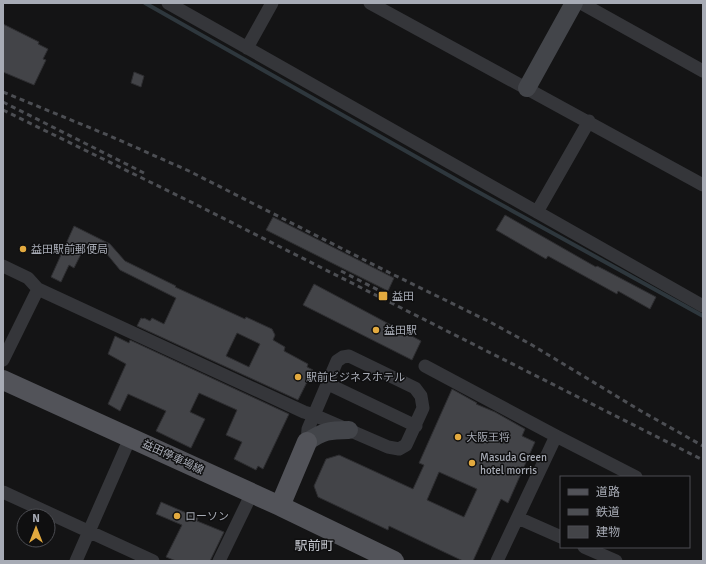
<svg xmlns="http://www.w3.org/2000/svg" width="706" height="564" viewBox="0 0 706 564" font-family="Signika,'Noto Sans JP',sans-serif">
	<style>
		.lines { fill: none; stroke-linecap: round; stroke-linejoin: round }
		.stream { stroke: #2e373d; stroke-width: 4 }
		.building { fill: #434448; stroke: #2e2e31; fill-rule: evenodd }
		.street { stroke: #35363a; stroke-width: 13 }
		.secondary { stroke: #43454a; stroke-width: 18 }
		.primary { stroke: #525359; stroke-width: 20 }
		.rail { stroke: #4c4e53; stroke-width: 3; stroke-dasharray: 5 4; stroke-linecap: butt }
		.poi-dot { fill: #e3aa3f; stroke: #0f0f10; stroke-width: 1.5 }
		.labels { text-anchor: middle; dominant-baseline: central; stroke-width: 3; stroke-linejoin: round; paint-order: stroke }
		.poi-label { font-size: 11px; fill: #a7abb5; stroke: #0f0f10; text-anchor: start }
		.street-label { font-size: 11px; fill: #a7abb5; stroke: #0f0f10 }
		.quarter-label { font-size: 13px; fill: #c7cad1; stroke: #0f0f10 }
	</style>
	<rect width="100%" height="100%" fill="#141415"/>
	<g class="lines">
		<path class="stream" d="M145,3L471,188L703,316"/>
	</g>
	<path class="building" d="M3,24L39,42L38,44L48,49L43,59L46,60L34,85L3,72Z
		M134,72L144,76L141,87L131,83Z
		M505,215L596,267L597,266L605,270L656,297L650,309L618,291L617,294L548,256L546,259L496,230Z
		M273,217L394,278L388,291L266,230Z
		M74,226L110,244L125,261L176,286L175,287L245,319L246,317L272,329L275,335L273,340L285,347L284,351L308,364L307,367L313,370L298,400L137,326L141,318L143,319L144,318L150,321L152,318L164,324L176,298L120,270L106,253L86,244L74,268L69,265L61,282L51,277ZM237,333L260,344L249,367L226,356Z
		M314,284L421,341L412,360L303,305Z
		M115,336L129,343L130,340L289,414L263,469L258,466L256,470L234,459L242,442L226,435L237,410L199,393L190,412L205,419L191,448L156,431L166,411L128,394L120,411L108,404L126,364L108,354Z
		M452,389L477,403L476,404L495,412L525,429L522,436L535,442L508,503L501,499L473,561H463L389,526L388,530L318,497L314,486L326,459L339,455L413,489L424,465L419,463ZM439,472L477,489L464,517L427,500Z
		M161,502L198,518L197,521L224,532L210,561H176L166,557L182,525L156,514Z"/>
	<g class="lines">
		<path class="street" d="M168,3L703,306
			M370,3L703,185
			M581,3L703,71
			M247,48L272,3
			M537,212L589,121
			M3,266L28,278L38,289L304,412L314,415L388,447L399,449L406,445L423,408L421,396L415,388L349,356L343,357L337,361L308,429L307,442
			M3,360L38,289
			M425,366L556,436L636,477
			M328,384L416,426
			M3,492L153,561
			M518,518L561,537
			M584,547L616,561
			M76,561L130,438
			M219,561L252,493
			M497,561L556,436"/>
		<path class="secondary" d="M527,88L574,3
			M307,442C323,431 329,430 349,430"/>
		<path class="primary" d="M3,380L280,506L394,561
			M280,506L307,442"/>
		<path class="rail" d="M3,92L110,136L189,171L392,274L490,322L532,345L641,411L703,446
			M3,102L144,173
			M3,110L195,204L703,460
			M341,271L384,293"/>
	</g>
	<g class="poi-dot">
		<circle cx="23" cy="249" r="4"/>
		<rect x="378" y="291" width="10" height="10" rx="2"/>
		<circle cx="376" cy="330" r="4"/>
		<circle cx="298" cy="377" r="4"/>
		<circle cx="458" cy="437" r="4"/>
		<circle cx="472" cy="463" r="4"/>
		<circle cx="177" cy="516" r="4"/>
	</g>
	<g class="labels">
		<g class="poi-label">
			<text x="31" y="249">益田駅前郵便局</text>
			<text x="392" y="296">益田</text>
			<text x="384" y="330">益田駅</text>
			<text x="306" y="377">駅前ビジネスホテル</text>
			<text x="466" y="437">大阪王将</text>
			<text x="480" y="457">Masuda Green<tspan x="480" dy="13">hotel morris</tspan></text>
			<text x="185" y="516">ローソン</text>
		</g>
		<g class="street-label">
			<text transform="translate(173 457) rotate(25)">益田停車場線</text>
		</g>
		<g class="quarter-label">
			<text x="314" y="546">駅前町</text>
		</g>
	</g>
	<rect width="706" height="564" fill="none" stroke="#a7abb5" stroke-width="8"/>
	<rect x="560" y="476" width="130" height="72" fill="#0f0f10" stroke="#4c4d52"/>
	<rect x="568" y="489" width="20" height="6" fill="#525359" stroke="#4c4d52"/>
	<text x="596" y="496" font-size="12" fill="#a7abb5">道路</text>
	<rect x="568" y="509" width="20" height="6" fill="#4c4e53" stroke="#4c4d52"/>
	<text x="596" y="516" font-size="12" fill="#a7abb5">鉄道</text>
	<rect x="568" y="526" width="20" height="12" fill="#434448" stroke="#4c4d52"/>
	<text x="596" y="536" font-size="12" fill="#a7abb5">建物</text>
	<g transform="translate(36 528)"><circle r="19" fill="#0f0f10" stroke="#4c4d52"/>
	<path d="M0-3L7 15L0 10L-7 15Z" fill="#e3aa3f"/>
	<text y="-6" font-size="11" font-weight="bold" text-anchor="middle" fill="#a7abb5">N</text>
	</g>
</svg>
